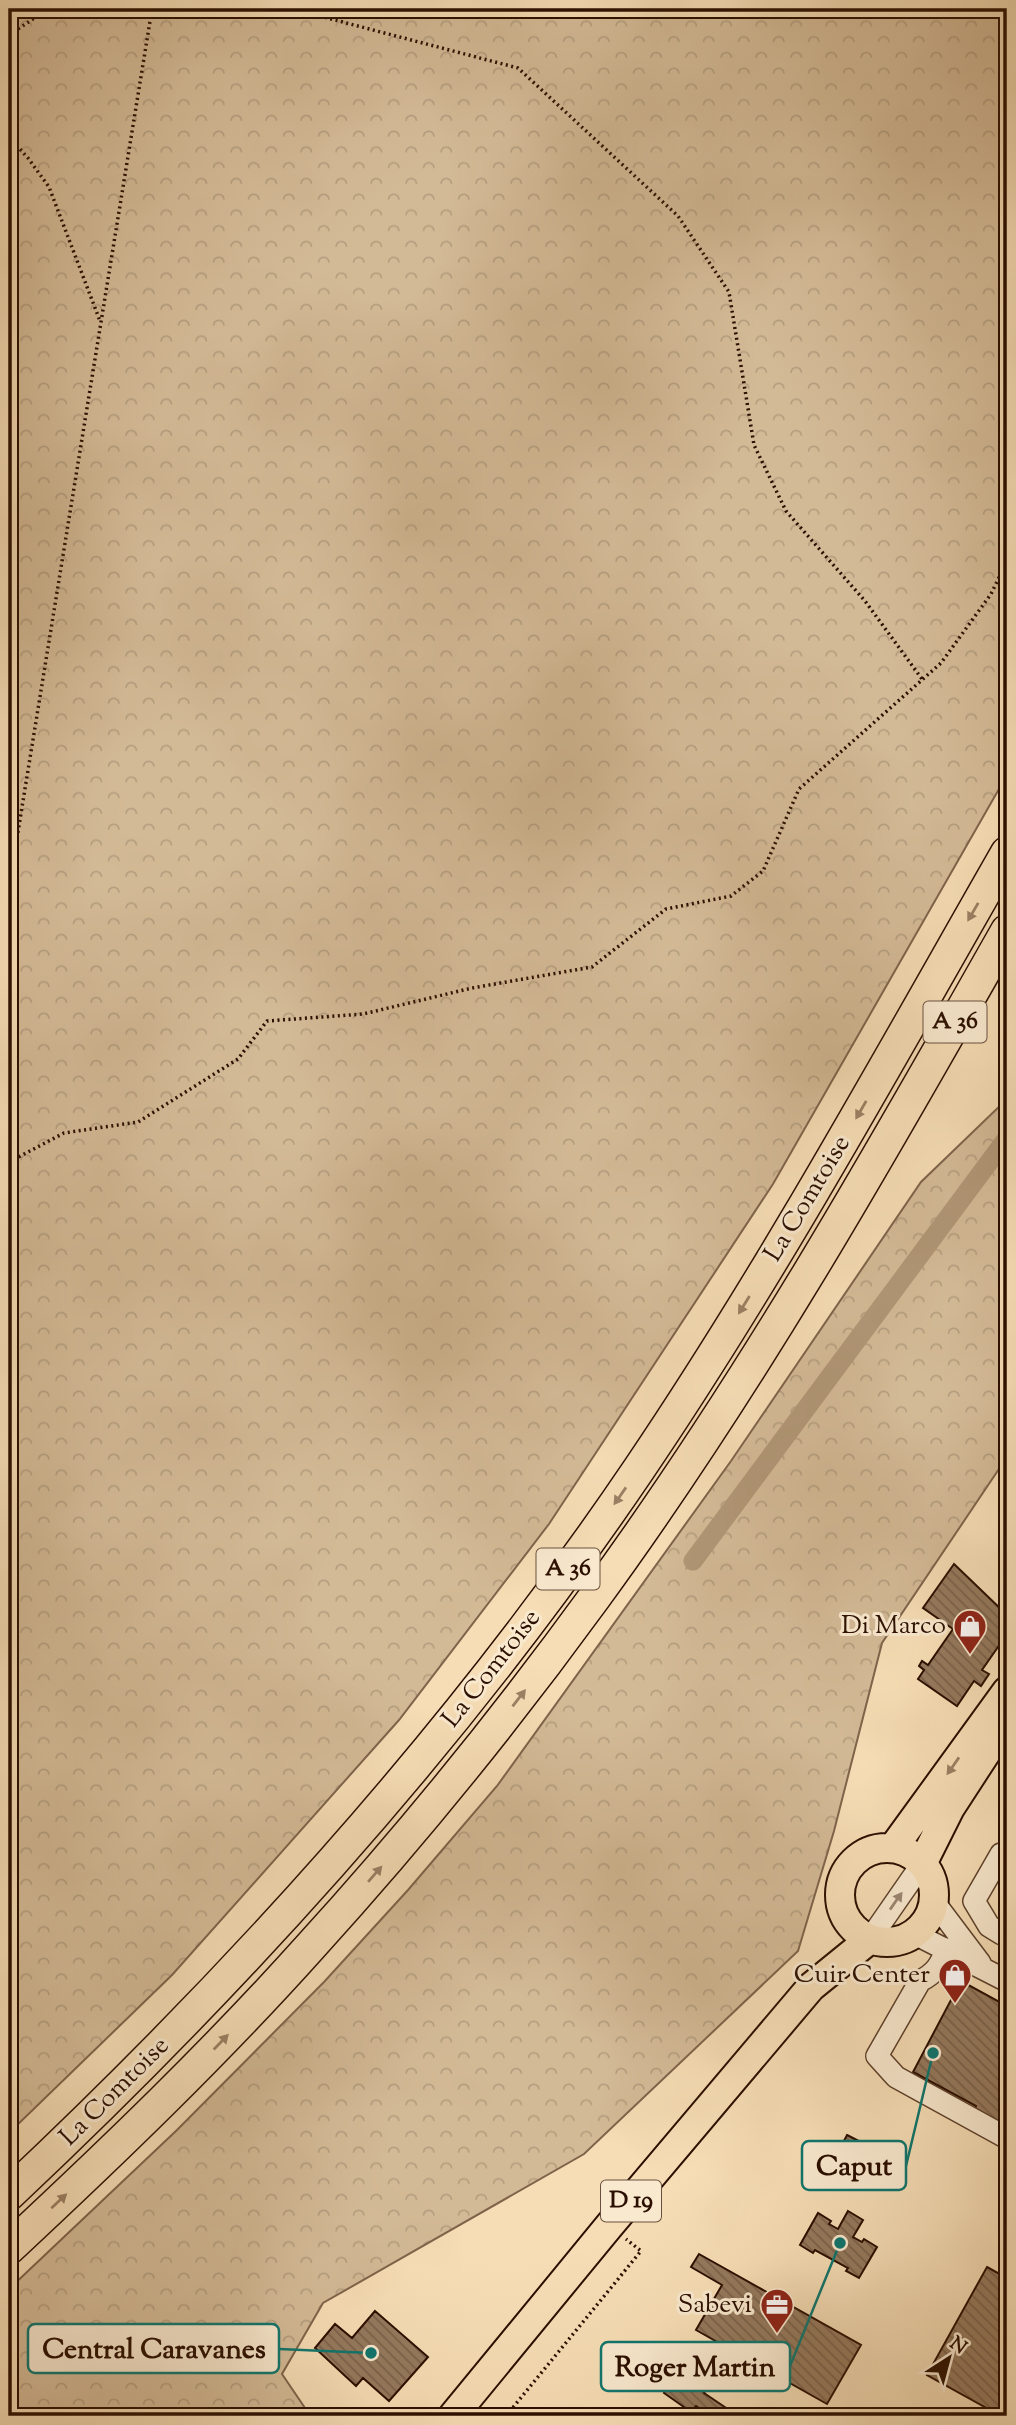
<svg xmlns="http://www.w3.org/2000/svg" width="1016" height="2425" viewBox="0 0 1016 2425" font-family="'Sorts Mill Goudy',serif">
	<style>
		.forest { fill: url(#forest-crowns); stroke: #7f644b; stroke-width: 2 }
		.lines { fill: none; stroke-linecap: round; stroke-linejoin: round }
		.canal { stroke: #b19777; stroke-width: 19 }
		.building { fill: url(#building-back-hatch); stroke: #2b0f00; stroke-width: 2 }
		.minor-casing { stroke: #5e422d; stroke-width: 24 }
		.major-casing { stroke: #2b0f00; stroke-width: 32 }
		.highway-casing { stroke: #2b0f00; stroke-width: 35 }
		.path { stroke: #2b0f00; stroke-width: 3.5; stroke-dasharray: 2 3.5; stroke-linecap: butt }
		.minor { stroke: #f9e9cf; stroke-width: 21 }
		.major { stroke: #f6ddb5; stroke-width: 28 }
		.highway { stroke: #f6ddb5; stroke-width: 32 }
		.oneway { fill: #9b8064 }
		.oneway2 { fill: #9c8772 }
		.labels { text-anchor: middle; dominant-baseline: central; stroke-width: 6; stroke-linejoin: round; paint-order: stroke }
		.shield { fill: #f9e9cf; stroke: #69503e; stroke-width: 2 }
		.shield-label { font-size: 24px; font-weight: bold; fill: #2b0f00 }
		.street-label { font-size: 26px; fill: #2b0f00; stroke: #f9e9cf }
		.poi-label { font-size: 26px; fill: #2b0f00; stroke: #f9e9cf; text-anchor: end }
		.leader { fill: none; stroke: #0f766e; stroke-width: 2.5 }
		.callout-dot { fill: #0f766e; stroke: #f9e9cf; stroke-width: 2.5 }
		.callout { fill: #f9e9cf; stroke: #0f766e; stroke-width: 2.5 }
		.callout-label { font-size: 28px; text-anchor: middle; font-weight: bold; fill: #2b0f00 }
	</style>
	<defs>
		<pattern id="forest-crowns" width="20" height="18" patternUnits="userSpaceOnUse" patternTransform="scale(1.75)"><rect width="20" height="18" fill="#d3ba96"/><path d="M2 6a3 3 0 1 1 6 0M12 15a3 3 0 1 1 6 0" fill="none" stroke="#b59f80"/></pattern>
		<pattern id="building-back-hatch" width="6" height="6" patternUnits="userSpaceOnUse" patternTransform="scale(1.75)"><rect width="6" height="6" fill="#957a5e"/><path d="M-1 5l2 2M0 0l6 6M5-1l2 2" fill="none" stroke="#7a624b"/></pattern>
	</defs>
	<rect width="100%" height="100%" fill="#f6ddb5"/>
	<filter id="stains"><feTurbulence type="fractalNoise" baseFrequency=".00286" numOctaves="4"/><feColorMatrix values="0 0 0 0 .2 0 0 0 0 .09 0 0 0 0 .02 0 0 0 .5 -.17"/></filter>
	<radialGradient id="worn" r=".72"><stop offset=".6" stop-color="#630" stop-opacity="0"/><stop offset="1" stop-color="#630" stop-opacity=".3"/></radialGradient>
	<path class="forest" d="M9,9H1007V775L773,1184L549,1524L399,1720L172,1975L9,2133Z
		M1007,1099V1457L882,1643L834,1831L798,1951L584,2154L323,2303L282,2374L305,2408L294,2416H9V2289L177,2130L324,1982L408,1890L497,1786L731,1461L921,1182Z"/>
	<g class="lines">
		<path class="canal" d="M693,1561L1007,1138"/>
	</g>
	<path class="building" d="M954,1564L1007,1615V1634L982,1670L989,1674L981,1686L974,1681L957,1706L918,1679L924,1670L919,1666L922,1661L928,1665L953,1629L923,1608Z
		M961,1981L1007,2006V2132L973,2114L976,2106L913,2072Z
		M847,2135L894,2159L884,2178L837,2154Z
		M848,2211L863,2220L853,2237L862,2242L864,2239L877,2247L859,2278L846,2271L848,2268L815,2250L813,2253L800,2245L818,2213L831,2221L829,2224L838,2229Z
		M699,2254L861,2345L827,2404L696,2330L722,2285L691,2267Z
		M987,2267L1007,2278V2416H1001L927,2375Z
		M375,2311L428,2357L389,2401L363,2378L356,2386L315,2348L335,2324L352,2338Z
		M659,2357L679,2370L686,2360L714,2378L704,2393L738,2416H711L696,2406L691,2412L664,2393L666,2389L647,2376Z"/>
	<g class="lines">
		<defs>
			<path id="minor" d="M934,1902L980,1963
				M915,1934L1007,1981
				M1002,1934L989,1926L974,1901L1001,1854L1007,1857
				M870,1939L922,1864
				M947,1949C940,1965 936,1973 920,1981L877,2056L896,2077L1007,2138"/>
			<path id="major" d="M893,1848L1007,1691
				M840 1895a47 47 0 1 1 94 0a47 47 0 1 1-94 0Z
				M922,1864L950,1808L1004,1725
				M453,2416L609,2226L811,1987L870,1939"/>
			<path id="highway" d="M9,2194C243,1974 459,1735 639,1469C773,1271 888,1061 1007,853
				M9,2248C113,2151 215,2053 310,1947C411,1836 506,1719 594,1598C749,1386 878,1159 1007,931"/>
		</defs>
		<use href="#minor" class="minor-casing"/>
		<use href="#major" class="major-casing"/>
		<use href="#highway" class="highway-casing"/>
		<path class="path" d="M293,9L518,68L678,216L729,292L754,445L786,511L865,601L922,679
			M9,35L48,9
			M9,137L28,158L49,187L100,321
			M9,887L152,9
			M9,1162L64,1133L138,1122L238,1059L267,1021L363,1014L472,988L592,967L666,909L731,896L763,871L799,789L941,663L991,594L1007,561
			M506,2416L641,2251L626,2239"/>
		<use href="#minor" class="minor"/>
		<use href="#major" class="major"/>
		<use href="#highway" class="highway"/>
	</g>
	<defs><path id="oneway-solid" d="M-6-.8H1V-3.2L6.5 0L1 3.2V.8H-6Z" transform="scale(1.75)"/></defs>
	<g class="oneway">
		<use href="#oneway-solid" transform="translate(973 912) rotate(120)"/>
		<use href="#oneway-solid" transform="translate(861 1110) rotate(120)"/>
		<use href="#oneway-solid" transform="translate(744 1305) rotate(122)"/>
		<use href="#oneway-solid" transform="translate(620 1496) rotate(125)"/>
		<use href="#oneway-solid" transform="translate(519 1698) rotate(-52)"/>
		<use href="#oneway-solid" transform="translate(953 1766) rotate(125)"/>
		<use href="#oneway-solid" transform="translate(375 1874) rotate(-49)"/>
		<use href="#oneway-solid" transform="translate(221 2042) rotate(-46)"/>
		<use href="#oneway-solid" transform="translate(59 2201) rotate(-43)"/>
	</g>
	<use class="oneway2" href="#oneway-solid" transform="translate(896 1901) rotate(-55)"/>
	<defs>
		<symbol id="shop-pin" viewBox="-11 -11 22 30"><path d="M0 17L-7.5 6A9.5 9.5 0 1 1 7.5 6Z" fill="#8f2418" stroke="#f9e9cf"/><path d="M-5-2.5h2.3a2.7 3.5 0 0 1 5.4 0H5L5.5 6h-11ZM-1.5-2.5h3a1.5 2.3 0 0 0-3 0Z" fill="#fff"/></symbol>
		<symbol id="office-pin" viewBox="-11 -11 22 30"><path d="M0 17L-7.5 6A9.5 9.5 0 1 1 7.5 6Z" fill="#8f2418" stroke="#f9e9cf"/><path d="M-6-3h4V-5.5h4V-3h4V5H-6ZM-1-4.5V-3h2v-1.5ZM-6 0V1H6V0Z" fill="#fff"/></symbol>
	</defs>
	<g fill-rule="evenodd">
		<use href="#shop-pin" x="951" y="1607" width="38" height="52"/>
		<use href="#shop-pin" x="936" y="1956" width="38" height="52"/>
		<use href="#office-pin" x="758" y="2286" width="38" height="52"/>
	</g>
	<g class="labels">
		<g class="shield">
			<rect x="923.5" y="1001.5" width="63" height="41" rx="5"/>
			<rect x="536.5" y="1548.5" width="63" height="41" rx="5"/>
			<rect x="601" y="2180.5" width="60" height="41" rx="5"/>
		</g>
		<g class="shield-label">
			<text x="955" y="1022">A 36</text>
			<text x="568" y="1569">A 36</text>
			<text x="631" y="2201">D 19</text>
		</g>
		<g class="street-label">
			<text transform="translate(808 1199) rotate(-59)">La Comtoise</text>
			<text transform="translate(492 1669) rotate(-52)">La Comtoise</text>
			<text transform="translate(115 2092) rotate(-45)">La Comtoise</text>
		</g>
		<g class="poi-label">
			<text x="946" y="1626">Di Marco</text>
			<text x="930" y="1975">Cuir Center</text>
			<text x="752" y="2305">Sabevi</text>
		</g>
	</g>
	<path class="leader" d="M933 2053L906 2166M371 2353L279 2349M840 2243L790 2366"/>
	<g class="callout-dot">
		<circle cx="933" cy="2053" r="7"/>
		<circle cx="371" cy="2353" r="7"/>
		<circle cx="840" cy="2243" r="7"/>
	</g>
	<g class="callout">
		<rect x="802" y="2141" width="104" height="49" rx="7"/>
		<rect x="28" y="2324" width="251" height="49" rx="7"/>
		<rect x="601" y="2342" width="189" height="49" rx="7"/>
	</g>
	<g class="callout-label">
		<text x="854" y="2175">Caput</text>
		<text x="154" y="2358">Central Caravanes</text>
		<text x="695" y="2376">Roger Martin</text>
	</g>
	<rect width="1016" height="2425" fill="none" stroke="#f6ddb5" stroke-width="35"/>
	<rect x="10" y="10" width="995" height="2404" fill="none" stroke="#2b0f00" stroke-width="3.5"/>
	<rect x="18" y="18" width="981" height="2390" fill="none" stroke="#2b0f00" stroke-width="2"/>
	<g transform="translate(949 2358) rotate(36)" stroke="#f9e9cf" stroke-width="5" paint-order="stroke">
	<path d="M0-5L12 26L0 18L-12 26Z" fill="#2b0f00"/>
	<text y="-10" font-size="19" font-weight="bold" text-anchor="middle" fill="#2b0f00">N</text>
	</g>
	<rect width="100%" height="100%" filter="url(#stains)"/>
	<rect width="100%" height="100%" fill="url(#worn)"/>
</svg>
